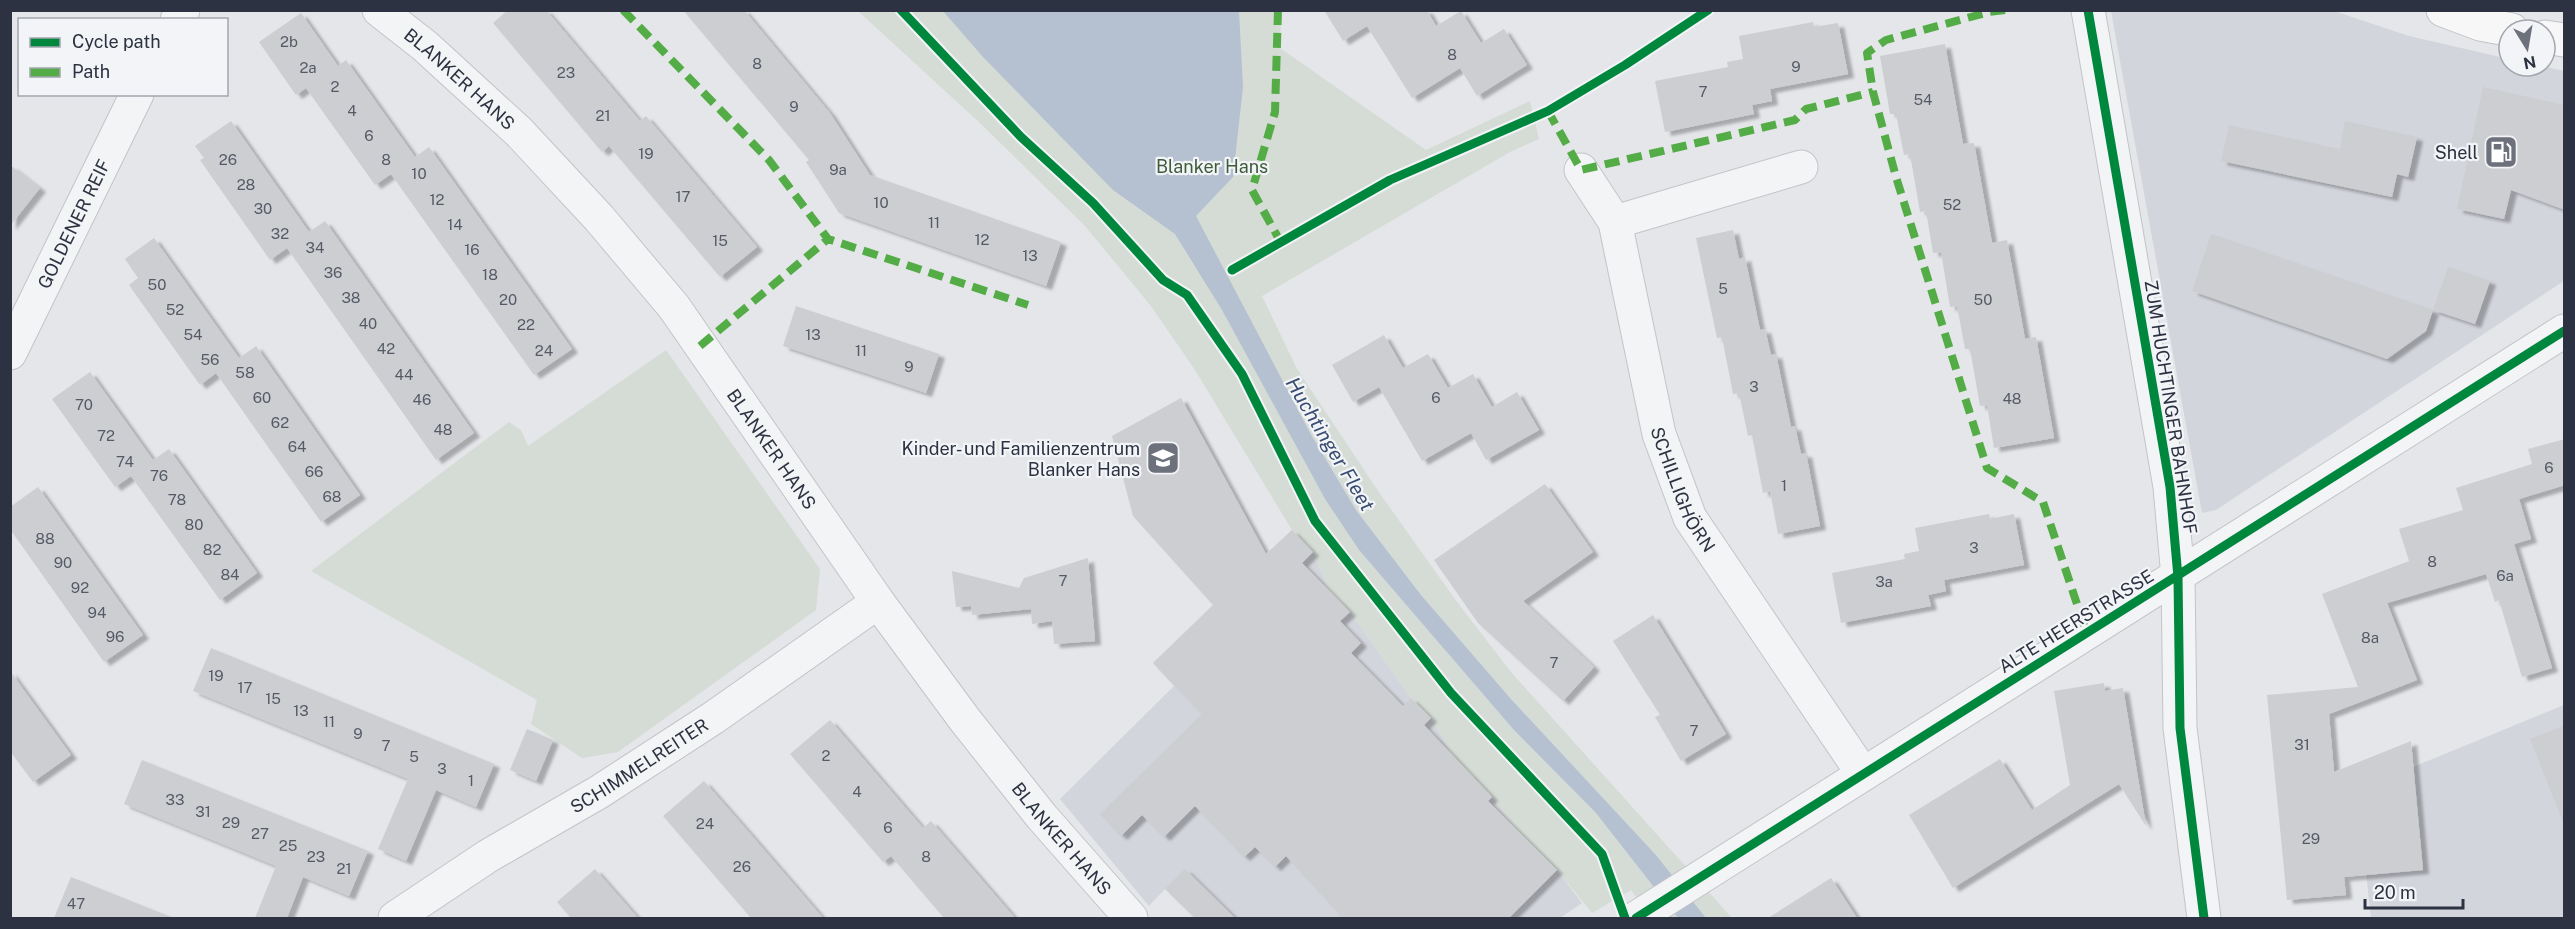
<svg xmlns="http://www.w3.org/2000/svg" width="2575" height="929" viewBox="0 0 2575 929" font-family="'Public Sans',sans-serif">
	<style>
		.built { fill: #d3d5dc }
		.green { fill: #d4dcd5 }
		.water { fill: #b5c0d1 }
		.building { fill: #ccced1; filter: url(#shadow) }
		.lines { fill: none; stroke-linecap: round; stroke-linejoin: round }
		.minor-casing { stroke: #c2c4c7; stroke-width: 35 }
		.major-casing { stroke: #c1c3c6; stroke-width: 35 }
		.minor { stroke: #f3f4f5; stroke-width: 33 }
		.major { stroke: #f7f7f7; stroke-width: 33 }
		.quiet { stroke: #54ac46; stroke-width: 8; stroke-dasharray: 15 8; stroke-linecap: butt }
		.cycleway-casing { stroke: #f2f4f7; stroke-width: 13 }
		.cycleway { stroke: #00873e; stroke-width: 9 }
		.labels { text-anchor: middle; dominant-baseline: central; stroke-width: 4.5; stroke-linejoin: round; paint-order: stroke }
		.number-label { font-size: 15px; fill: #555a66 }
		.street-label { font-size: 18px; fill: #2c3241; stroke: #f2f4f7 }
		.poi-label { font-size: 18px; fill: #2c3241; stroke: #f2f4f7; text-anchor: end }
		.park-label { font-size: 18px; fill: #3e5b3a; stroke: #f2f4f7 }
		.water-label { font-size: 20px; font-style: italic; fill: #394d72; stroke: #f2f4f7 }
	</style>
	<defs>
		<filter id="shadow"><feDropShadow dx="6" dy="4" stdDeviation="1.5" flood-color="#0004"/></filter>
	</defs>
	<rect width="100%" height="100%" fill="#e4e6e9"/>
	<path class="built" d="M2111,11H2334L2409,36L2509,59V66H2542L2564,71V281L2216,510L2202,513Z
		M1292,530L1313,552L1329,590L1350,612L1411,698L1431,718L1453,756L1492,797L1517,830L1557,870L1582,903L1560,918H1195L1165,889L1149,906L1060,799L1174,686L1153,663Z
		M2564,705V918H2371L2357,790Z"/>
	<path class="green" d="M858,11H1281L1280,48L1426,150L1530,101L1539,139L1510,152L1262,296L1297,369L1378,491L1457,602L1511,672L1732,918H1706L1656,855L1511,699L1421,595L1356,510L1309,431L1225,315L1325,499L1359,550L1513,729L1596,813L1678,918H1652L1631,890L1592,913L1557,870L1517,830L1492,797L1453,756L1431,718L1411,698L1350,612L1329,590L1313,552L1292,530L1195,370L1151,306L1085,226L981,124Z
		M666,350L820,569L816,610L618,752L582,758L531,724L537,700L311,571L509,422L521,430L528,446Z"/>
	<path class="water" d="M943,11H1239L1243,87L1233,177L1196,216L1309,431L1356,510L1421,595L1511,699L1656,855L1706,918H1678L1596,813L1513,729L1359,550L1325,499L1222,310L1175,234L1113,190L983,57Z"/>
	<path class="building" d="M508,10H546L640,121L646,116L757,247L720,277L609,146L602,152L493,23Z
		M683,10H744L830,113L870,175L1061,242L1046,286L839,213L806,162L809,160Z
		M1324,10H1427L1436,26L1461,11L1481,43L1504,29L1527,65L1477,96L1460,68L1412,98L1367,26L1343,41Z
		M301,13L338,66L346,60L415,157L429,147L572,349L534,375L391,174L375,185L306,88L296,95L259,42Z
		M1813,22L1814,27L1838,23L1848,74L1770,89L1772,101L1752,105L1754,114L1665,132L1655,81L1728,67L1727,62L1743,59L1739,36Z
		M1945,44L1963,144L1974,143L1992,243L2007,240L2025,339L2036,337L2054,438L1994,448L1987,405L1980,406L1970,349H1965L1957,306L1950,307L1941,252L1933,253L1926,211L1920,212L1910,154L1904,155L1896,114H1890L1880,56Z
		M2483,87L2565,105V210L2511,190L2504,219L2457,209Z
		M231,121L309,232L325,221L474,433L436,460L287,248L270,260L200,160L204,158L195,146Z
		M2345,121L2417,137L2408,177L2397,174L2392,197L2221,161L2229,125L2340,149Z
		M10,165L40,188L10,226Z
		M1733,230L1739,259L1745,257L1760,330L1765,329L1771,355L1776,354L1791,427L1795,426L1801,454L1806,453L1820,526L1778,534L1770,491L1763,493L1752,435L1748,436L1739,393L1733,394L1722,337L1717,338L1696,238Z
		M2211,234L2433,310L2426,331L2387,359L2192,291Z
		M154,238L239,358L256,346L360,495L321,522L216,373L200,385L129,285L138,278L125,259Z
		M2448,267L2490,281L2475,324L2433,310Z
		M796,306L939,354L926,393L783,346Z
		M1384,335L1403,368L1428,354L1448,388L1473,374L1492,407L1517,392L1539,430L1486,460L1471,433L1422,461L1379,387L1353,402L1332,365Z
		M90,372L153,460L169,449L257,573L220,600L131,476L115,487L52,399Z
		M1181,398L1266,554L1292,530L1313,552L1302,563L1350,612L1340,621L1361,643L1351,653L1403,706L1411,698L1431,718L1424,725L1492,797L1488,801L1557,870L1509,918H1343L1286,856L1275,867L1255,847L1244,857L1195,806L1164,837L1142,815L1121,836L1100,814L1202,714L1153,663L1213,605L1133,516L1112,436Z
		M2565,439V485L2519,499L2531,539L2514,544L2552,668L2522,677L2499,600L2495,602L2486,574L2387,603L2417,680L2329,714L2334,772L2411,741L2423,870L2344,877L2346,895L2287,900L2267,695L2358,687L2322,594L2409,561L2399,529L2463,510L2456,488L2532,464L2528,449Z
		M1545,484L1593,552L1523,601L1594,667L1563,701L1478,623L1434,560Z
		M38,487L143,635L104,662L10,529V507Z
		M1989,514L1990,519L2014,514L2024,565L1944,580L1946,591L1928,595L1931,606L1841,623L1832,573L1905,559L1904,554L1919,551L1915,528Z
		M1088,558L1095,641L1054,644L1052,621L1032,624L1031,609L972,615L971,606L956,607L952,571L1019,588L1024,578Z
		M1653,615L1726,734L1681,761L1655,717L1660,715L1613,641Z
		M211,648L494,764L476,807L436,790L406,861L378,849L408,779L193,691Z
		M10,671L71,755L33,782L10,751Z
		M2104,683L2105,691L2123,688L2146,826L2119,784L1953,888L1909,815L2000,759L2032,810L2070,785L2054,691Z
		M830,720L923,828L931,821L1015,918H944L891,856L883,862L790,754Z
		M2565,725V821L2563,822L2530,739Z
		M527,729L553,740L536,781L510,770Z
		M142,760L368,851L349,896L303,877L287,918H255L276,866L124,804Z
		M704,781L747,830L823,918H751L663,816Z
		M595,869L638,918H571L557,902Z
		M1185,869L1235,918H1195L1165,889Z
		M71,877L171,917V918H54Z
		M1831,878L1857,918H1768Z"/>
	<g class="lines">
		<defs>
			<g id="minor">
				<path id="s1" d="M379,10L425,46L519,132L599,218L674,307L878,602L965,720L1042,817L1131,918"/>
				<path d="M2088,10L2170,487L2178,577L2180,728L2204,918"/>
				<path d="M177,20L183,10"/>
				<path id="s2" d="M1581,170L1615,222L1659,434L1690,518L1863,774"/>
				<path d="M1615,222L1801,167"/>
				<path id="s3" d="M10,353L137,94"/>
				<path id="s4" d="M395,918L488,856L599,792L713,718L878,602"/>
				<path d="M1636,918L2564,331"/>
			</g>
			<path id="major" d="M2443,10L2480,24L2512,30
				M2545,37L2564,40"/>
		</defs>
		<use href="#minor" class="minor-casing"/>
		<use href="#major" class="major-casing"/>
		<use href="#minor" class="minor"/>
		<use href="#major" class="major"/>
		<path class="quiet" d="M623,10L769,160L828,239L1028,305
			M1278,10L1275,112L1252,190L1280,241
			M2005,10L1989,12L1886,40L1867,53L1873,92L1896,177L1987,468L2043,502L2087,634
			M1548,111L1581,170L1795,120L1806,109L1873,92
			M700,346L828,239"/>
		<defs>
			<path id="cycleway" d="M901,10L1021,137L1093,203L1163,280L1187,295L1242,374L1315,521L1451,693L1602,854L1625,918
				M2088,10L2170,487L2178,577L2180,728L2204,918
				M1232,270L1390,180L1548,111L1625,65L1708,10
				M1636,918L2564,331"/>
		</defs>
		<use href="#cycleway" class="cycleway-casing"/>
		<use href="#cycleway" class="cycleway"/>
	</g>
	<defs>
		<symbol id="fuel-square" viewBox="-11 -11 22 22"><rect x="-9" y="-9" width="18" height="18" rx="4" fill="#6c717c" stroke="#f2f4f7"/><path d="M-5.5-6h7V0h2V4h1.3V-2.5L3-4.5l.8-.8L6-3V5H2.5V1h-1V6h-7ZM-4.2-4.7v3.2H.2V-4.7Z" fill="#fff"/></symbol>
		<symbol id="school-square" viewBox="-11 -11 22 22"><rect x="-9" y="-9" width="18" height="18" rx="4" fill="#6c717c" stroke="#f2f4f7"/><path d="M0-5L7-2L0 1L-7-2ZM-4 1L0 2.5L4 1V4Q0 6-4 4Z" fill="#fff"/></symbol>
	</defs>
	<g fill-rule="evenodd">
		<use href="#fuel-square" x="2482" y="133" width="38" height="38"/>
		<use href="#school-square" x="1144" y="439" width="38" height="38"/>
	</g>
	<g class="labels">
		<g class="number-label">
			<text x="289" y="41">2b</text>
			<text x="1452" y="54">8</text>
			<text x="757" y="63">8</text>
			<text x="1796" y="66">9</text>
			<text x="308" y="67">2a</text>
			<text x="566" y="72">23</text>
			<text x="335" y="86">2</text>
			<text x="1703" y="91">7</text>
			<text x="1923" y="99">54</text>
			<text x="794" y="106">9</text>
			<text x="352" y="110">4</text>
			<text x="603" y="115">21</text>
			<text x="369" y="135">6</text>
			<text x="646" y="153">19</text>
			<text x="228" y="159">26</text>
			<text x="386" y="159">8</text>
			<text x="838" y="169">9a</text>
			<text x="419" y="173">10</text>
			<text x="246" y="184">28</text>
			<text x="683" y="196">17</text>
			<text x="437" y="199">12</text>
			<text x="881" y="202">10</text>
			<text x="1952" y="204">52</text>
			<text x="263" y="208">30</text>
			<text x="934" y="222">11</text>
			<text x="455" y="224">14</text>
			<text x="280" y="233">32</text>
			<text x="982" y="239">12</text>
			<text x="720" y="240">15</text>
			<text x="315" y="247">34</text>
			<text x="472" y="249">16</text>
			<text x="1030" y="255">13</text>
			<text x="333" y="272">36</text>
			<text x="490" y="274">18</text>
			<text x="157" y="284">50</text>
			<text x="1723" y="288">5</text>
			<text x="351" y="297">38</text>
			<text x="508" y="299">20</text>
			<text x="1983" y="299">50</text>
			<text x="175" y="309">52</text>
			<text x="368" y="323">40</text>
			<text x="526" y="324">22</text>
			<text x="193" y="334">54</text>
			<text x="813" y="334">13</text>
			<text x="386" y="348">42</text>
			<text x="544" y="350">24</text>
			<text x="861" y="350">11</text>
			<text x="210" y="359">56</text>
			<text x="909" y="366">9</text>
			<text x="245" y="372">58</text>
			<text x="404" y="374">44</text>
			<text x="1754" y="386">3</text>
			<text x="262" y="397">60</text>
			<text x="1436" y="397">6</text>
			<text x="2012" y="398">48</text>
			<text x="422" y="399">46</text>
			<text x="84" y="404">70</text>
			<text x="280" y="422">62</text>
			<text x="443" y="429">48</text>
			<text x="106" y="435">72</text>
			<text x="297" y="446">64</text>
			<text x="125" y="461">74</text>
			<text x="2549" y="467">6</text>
			<text x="314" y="471">66</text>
			<text x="159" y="475">76</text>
			<text x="1784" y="485">1</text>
			<text x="332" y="496">68</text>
			<text x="177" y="499">78</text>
			<text x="194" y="524">80</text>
			<text x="45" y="538">88</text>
			<text x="1974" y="547">3</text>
			<text x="212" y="549">82</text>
			<text x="2432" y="561">8</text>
			<text x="63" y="562">90</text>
			<text x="230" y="574">84</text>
			<text x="2505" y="575">6a</text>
			<text x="1063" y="580">7</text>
			<text x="1884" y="581">3a</text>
			<text x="80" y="587">92</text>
			<text x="97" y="612">94</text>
			<text x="115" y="636">96</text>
			<text x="2370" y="637">8a</text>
			<text x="1554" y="662">7</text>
			<text x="216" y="675">19</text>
			<text x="245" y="687">17</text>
			<text x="273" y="698">15</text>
			<text x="301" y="710">13</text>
			<text x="329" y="721">11</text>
			<text x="1694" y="730">7</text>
			<text x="358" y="733">9</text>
			<text x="2302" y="744">31</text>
			<text x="386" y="745">7</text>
			<text x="826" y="755">2</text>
			<text x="414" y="756">5</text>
			<text x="442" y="768">3</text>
			<text x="471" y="780">1</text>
			<text x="857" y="791">4</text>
			<text x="175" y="799">33</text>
			<text x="203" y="811">31</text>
			<text x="231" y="822">29</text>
			<text x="705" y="823">24</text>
			<text x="888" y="827">6</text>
			<text x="260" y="833">27</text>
			<text x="2311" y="838">29</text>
			<text x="288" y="845">25</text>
			<text x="316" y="856">23</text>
			<text x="926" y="856">8</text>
			<text x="742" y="866">26</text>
			<text x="344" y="868">21</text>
			<text x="76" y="903">47</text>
		</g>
		<g class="street-label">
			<text stroke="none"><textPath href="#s1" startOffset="106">BLANKER HANS</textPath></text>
			<text stroke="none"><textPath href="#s3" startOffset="144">GOLDENER REIF</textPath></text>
			<text transform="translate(2171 407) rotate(81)">ZUM HUCHTINGER BAHNHOF</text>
			<text stroke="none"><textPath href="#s1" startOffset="592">BLANKER HANS</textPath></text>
			<text stroke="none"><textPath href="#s2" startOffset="339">SCHILLIGHÖRN</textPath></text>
			<text transform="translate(2076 621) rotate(-32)">ALTE HEERSTRASSE</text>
			<text stroke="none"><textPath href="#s4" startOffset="288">SCHIMMELREITER</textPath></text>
			<text stroke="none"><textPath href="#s1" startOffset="1078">BLANKER HANS</textPath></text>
		</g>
		<g class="poi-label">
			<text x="2478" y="152">Shell</text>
			<text x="1140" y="448">Kinder- und Familienzentrum<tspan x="1140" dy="21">Blanker Hans</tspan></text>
		</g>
		<g class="park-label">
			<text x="1212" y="166">Blanker Hans</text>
		</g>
		<g class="water-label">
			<text transform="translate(1330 444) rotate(59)">Huchtinger Fleet</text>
		</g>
	</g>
	<rect width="2575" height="929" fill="none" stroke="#2c3241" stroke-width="24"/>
	<rect x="18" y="18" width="210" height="78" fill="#f2f4f7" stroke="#a3a6ae" stroke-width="1.5"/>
	<rect x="30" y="38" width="30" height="9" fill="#00873e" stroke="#a3a6ae" stroke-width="1.5"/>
	<text x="72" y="48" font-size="18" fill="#2c3241">Cycle path</text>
	<rect x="30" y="68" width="30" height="9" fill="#54ac46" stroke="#a3a6ae" stroke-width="1.5"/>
	<text x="72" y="78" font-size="18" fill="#2c3241">Path</text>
	<g transform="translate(2527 48) rotate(169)"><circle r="28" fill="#f2f4f7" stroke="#a3a6ae" stroke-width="1.5"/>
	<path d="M0-4.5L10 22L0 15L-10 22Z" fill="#6c717c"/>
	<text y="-9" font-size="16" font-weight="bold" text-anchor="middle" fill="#2c3241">N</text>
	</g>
	<path d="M2365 899v9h98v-9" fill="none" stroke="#2c3241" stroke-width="3"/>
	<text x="2374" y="899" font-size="18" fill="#2c3241" stroke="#f2f4f7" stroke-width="4.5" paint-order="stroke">20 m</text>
</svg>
